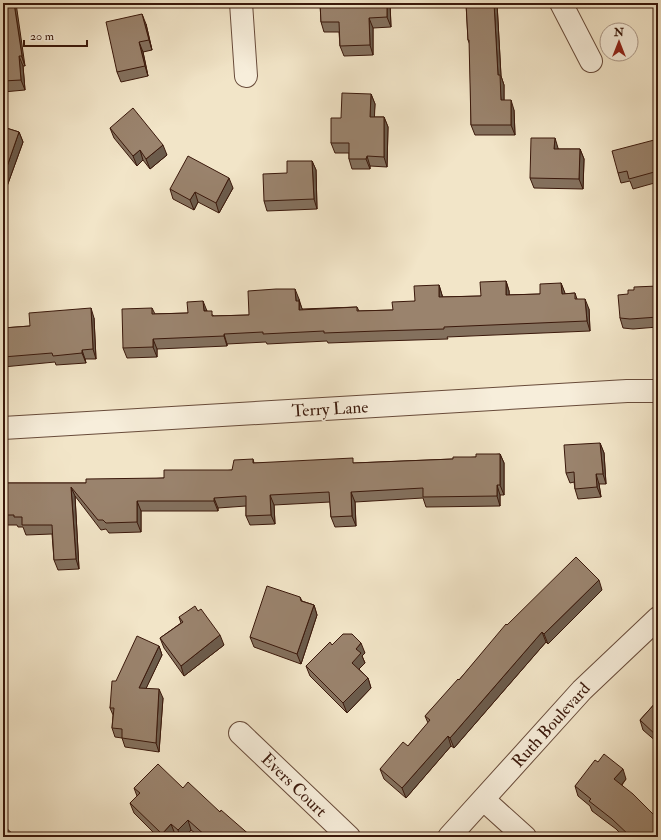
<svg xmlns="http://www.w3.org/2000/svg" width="661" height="840" viewBox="0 0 661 840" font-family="'IM FELL Double Pica',serif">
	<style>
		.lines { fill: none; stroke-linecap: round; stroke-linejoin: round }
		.minor-casing { stroke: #684b3a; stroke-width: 24 }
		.minor { stroke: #f7eedb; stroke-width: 22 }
		.wall { fill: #84715e; stroke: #3a180b }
		.shaded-wall { fill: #6c5c4c; stroke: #3a180b }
		.building { fill: #9a836d; stroke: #3a180b }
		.labels { text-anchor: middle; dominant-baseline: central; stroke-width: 3.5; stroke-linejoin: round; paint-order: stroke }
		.street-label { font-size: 17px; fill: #3a180b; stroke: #f7eedb }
	</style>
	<rect width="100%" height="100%" fill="#f2e5c8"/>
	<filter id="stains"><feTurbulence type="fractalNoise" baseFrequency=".005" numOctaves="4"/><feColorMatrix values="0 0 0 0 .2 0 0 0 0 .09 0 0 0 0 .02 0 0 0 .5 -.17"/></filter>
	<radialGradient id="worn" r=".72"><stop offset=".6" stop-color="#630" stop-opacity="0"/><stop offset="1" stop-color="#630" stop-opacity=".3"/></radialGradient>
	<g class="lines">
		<defs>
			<path id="minor" d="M241,3L246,76
				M561,3L591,61
				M3,428L627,391H658
				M240,733L349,837
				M484,800L525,837
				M449,837L582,690L658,618"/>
		</defs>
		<use href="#minor" class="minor-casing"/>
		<use href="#minor" class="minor"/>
	</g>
	<path class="wall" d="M3,3L25,66H23L25,90L3,92Z
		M137,3H154L138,5Z
		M320,3H390L391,27L373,28V55L344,56L340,46L339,32H324L321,22Z
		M466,3H497L501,76L504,85V100L514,110L515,135H475L471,125L470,45L468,40Z
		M146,24L152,50L143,52L148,76L121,82L117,72Z
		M371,94L375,104L374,117H384L388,127L387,167L370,166V169H352L349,159V153H335L331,143L341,118Z
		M3,127L19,132L23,142L6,189L3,188Z
		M110,128L167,155L150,169L143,160L137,166L114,138Z
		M658,139V182L633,189L630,181L621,183L618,173Z
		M558,148V149H580L584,159L583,189L534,188L530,178Z
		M312,161L316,170L317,209L267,211L264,201L287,173Z
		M233,188L219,213L198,202L194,210L173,199L170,189Z
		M506,281L509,291V295L540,294L561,283L565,294L575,293L577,299L589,309L590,331L447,337L448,339L382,341L328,343L327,341L267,344L266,342L227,344V346L157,349V357L127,358L123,348L152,308L155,314L188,313L207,311L214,316L249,315L299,299L302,309L357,307L359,311L393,310L415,301L439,285L442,295L443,297L481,296Z
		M658,286V327L633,329L623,328L620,318L628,294L634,290Z
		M94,318L96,359H85L86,363L56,365L55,362L3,367V328L30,326Z
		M600,443L604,453L606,484H599L601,497L578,499L575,489L574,482L570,483L566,473Z
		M500,454L504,463V495H500V506L426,507L423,498L355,502L356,526L335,527L331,517L330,502L274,505L275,524L250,525L246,516V506L218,508V511H141V532L109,533L106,529L101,530L75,496L79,569L58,570L54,560L52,534L26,535L23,527H18L17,525H3V483H86L164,478L232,470L253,459L254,463H355L453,459L476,457Z
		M602,590L548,644L546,642L454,748L451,746L406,798L384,779L380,769L408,746L428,723L425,716L459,680L507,625Z
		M300,597L302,601L314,605L317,615L301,664L254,647L250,637Z
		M179,617L224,645L184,676L164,648L160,638L181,623Z
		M332,645L365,653L362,656L365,663L359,669L368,678L371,688L347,713L310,676L306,666Z
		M159,646L162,655L146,688L163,698L159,752L125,747L122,738L115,737L112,728L113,715L110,708L116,681Z
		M658,700V743L643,730L640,720Z
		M598,762L626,779L622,785L658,837H624L616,829L592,811L590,806L578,796L575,786Z
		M134,788H183L220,812L252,837H200L191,830L185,837H178L175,834L172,837H158L134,813L130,803L137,796Z"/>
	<path class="shaded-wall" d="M14,3H16L25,66L22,56Z
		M387,3H390L391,27L387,17Z
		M494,3H497L501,76L504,85V110L501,100L498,75Z
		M142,14L146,24L152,50L149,40Z
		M369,18L373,28V55L370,45Z
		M139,42L143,52L148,76L145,66Z
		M19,56L23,66L25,90L21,80Z
		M371,94L375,104L374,127L370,117Z
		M511,100L514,110L515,135L511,125Z
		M384,117L388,127L387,167L384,157Z
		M19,132L23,142L6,189L3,178Z
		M555,138L558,148V159L554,149Z
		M163,145L167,155L150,169L146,159Z
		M580,149L584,159L583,189L579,179Z
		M140,150L143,160L137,166L133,156Z
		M367,156L370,166V169L366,159Z
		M312,161L316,170L317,209L314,199Z
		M229,178L233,188L219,213L216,203Z
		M195,192L198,202L194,210L190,200Z
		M506,281L509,291L510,305L506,295Z
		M561,283L565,293V304L562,294Z
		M439,285L442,295L443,307L439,297Z
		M295,289L299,299V311L296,301Z
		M585,299L589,309L590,331L587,321Z
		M203,301L207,311H204Z
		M299,301L303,311L299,310Z
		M91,308L94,318L96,359L93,349Z
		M224,334L227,344V346L224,336Z
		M153,339L157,349V357L153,347Z
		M82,350L85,359L86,363L82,353Z
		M600,443L604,453L606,484L603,474Z
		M500,454L504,463V495L500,485Z
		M596,474L599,484L601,497L597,487Z
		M497,485L500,495V506L497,496Z
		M71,487L75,496L79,569L76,559Z
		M351,492L355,502L356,526L352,516Z
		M270,495L274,505L275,524L271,515Z
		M214,498L218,508V511L214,501Z
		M137,501L141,511V532L137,522Z
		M599,580L602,590L548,644L544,634Z
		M314,605L317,615L301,664L297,654Z
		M542,632L546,642L454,748L450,738Z
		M220,635L224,645L184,676L181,666Z
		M361,643L365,653L362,656L365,663L355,673L352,663L356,649Z
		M159,646L162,655L142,697L139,688Z
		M368,678L371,688L347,713L343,703Z
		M159,689L163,698L159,752L156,743Z
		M448,736L451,746L406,798L402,788Z
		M623,769L626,779L618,789L614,779Z
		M188,820L191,830L185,837H180L178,830Z
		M171,824L175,834L172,837H163L162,834Z"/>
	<path class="building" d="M3,3H14L22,56H19L21,80L3,81Z
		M320,3H387V17L369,18L370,45L340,46L339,22H321Z
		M466,3H494L498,75H500L501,100H511V125H471L469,40H468Z
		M142,14L149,40L139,42L145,66L117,72L106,22Z
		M342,93L371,94L370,117H384V157L367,156L366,159H349V143H331V118H341Z
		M133,108L163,145L146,159L140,150L133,156L110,128Z
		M3,127L19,132L3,178Z
		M531,138H555L554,149H580L579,179L530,178Z
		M658,139V171L629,179L627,171L618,173L612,151Z
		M188,156L229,178L216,203L195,192L190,200L170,189Z
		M287,161H312L314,199L264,201L263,174L287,173Z
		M506,281V295L540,294V284L561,283L562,294L575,293V299H585L587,321L444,327V329L378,331L324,333V331L263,334V332L224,334V336L153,339V347L123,348L122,309L152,308V314L188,313L187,302L203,301L204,311H212V316L249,315L248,291L276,289H295L296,301H299V310L357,307V311L393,310L392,302L415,301L414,286L439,285V297L481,296L480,282Z
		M658,286V317L630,319L620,318L618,295L628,294V290H634V287Z
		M91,308L93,349L82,350V353L53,356L52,353L3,357V328L30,326L29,313Z
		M600,443L603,474H596L597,487L575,489L574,472L566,473L564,445Z
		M476,454H500V485H497V496L423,497V488L351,492L352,516L331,517L329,492L270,495L271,515L246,516V496L214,498V501H137V522L106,523L103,520H98L71,487L76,559L54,560L52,525H22V517H14V515H3V483H86V479L164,478V470H232L234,460L253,459V463L353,458V463L453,459V457H476Z
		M576,557L599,580L544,634L542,632L450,738L448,736L402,788L380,769L403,742L408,746L430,720L425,716L458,679L459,680L506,624L507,625Z
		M267,586L300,597L301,601L314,605L297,654L250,637Z
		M195,606L198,611L201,609L220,635L181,666L160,638L183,622L179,617Z
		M343,634H352L361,643L356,649L361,653L352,663L368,678L343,703L306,666L330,642L332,645Z
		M137,636L159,646L139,688L159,689L156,743L122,738V729L112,728L114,708H110L112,681H116Z
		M658,700V737L640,720Z
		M604,754L623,769L614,779L633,794L658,819V837H631L612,819L589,801L591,799L575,786L595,760L598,762Z
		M158,764L183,788L188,782L220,812L221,810L252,837H207L188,820L178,830L171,824L162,834L130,803L140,793L134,788Z
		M3,825L16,837H3Z
		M19,834L22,837H16Z"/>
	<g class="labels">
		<g class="street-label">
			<text transform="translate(330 409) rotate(-3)">Terry Lane</text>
			<text transform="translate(551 725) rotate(-48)">Ruth Boulevard</text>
			<text transform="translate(294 785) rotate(44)">Evers Court</text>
		</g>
	</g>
	<rect width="661" height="840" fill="none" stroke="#f2e5c8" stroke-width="16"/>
	<rect x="4" y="4" width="653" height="832" fill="none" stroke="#3a180b" stroke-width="2"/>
	<rect x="8" y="8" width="645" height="824" fill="none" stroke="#3a180b"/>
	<g transform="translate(619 42)"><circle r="19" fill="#f7eedb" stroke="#ab9888"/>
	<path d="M0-3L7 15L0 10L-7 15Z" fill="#8f2418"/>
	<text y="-6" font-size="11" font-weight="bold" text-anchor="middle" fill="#3a180b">N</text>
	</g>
	<path d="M24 40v6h63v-6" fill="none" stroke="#3a180b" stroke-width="2"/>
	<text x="30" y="40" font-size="12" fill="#3a180b" stroke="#f7eedb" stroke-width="3" paint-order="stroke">20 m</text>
	<rect width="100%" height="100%" filter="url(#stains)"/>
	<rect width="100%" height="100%" fill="url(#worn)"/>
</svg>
